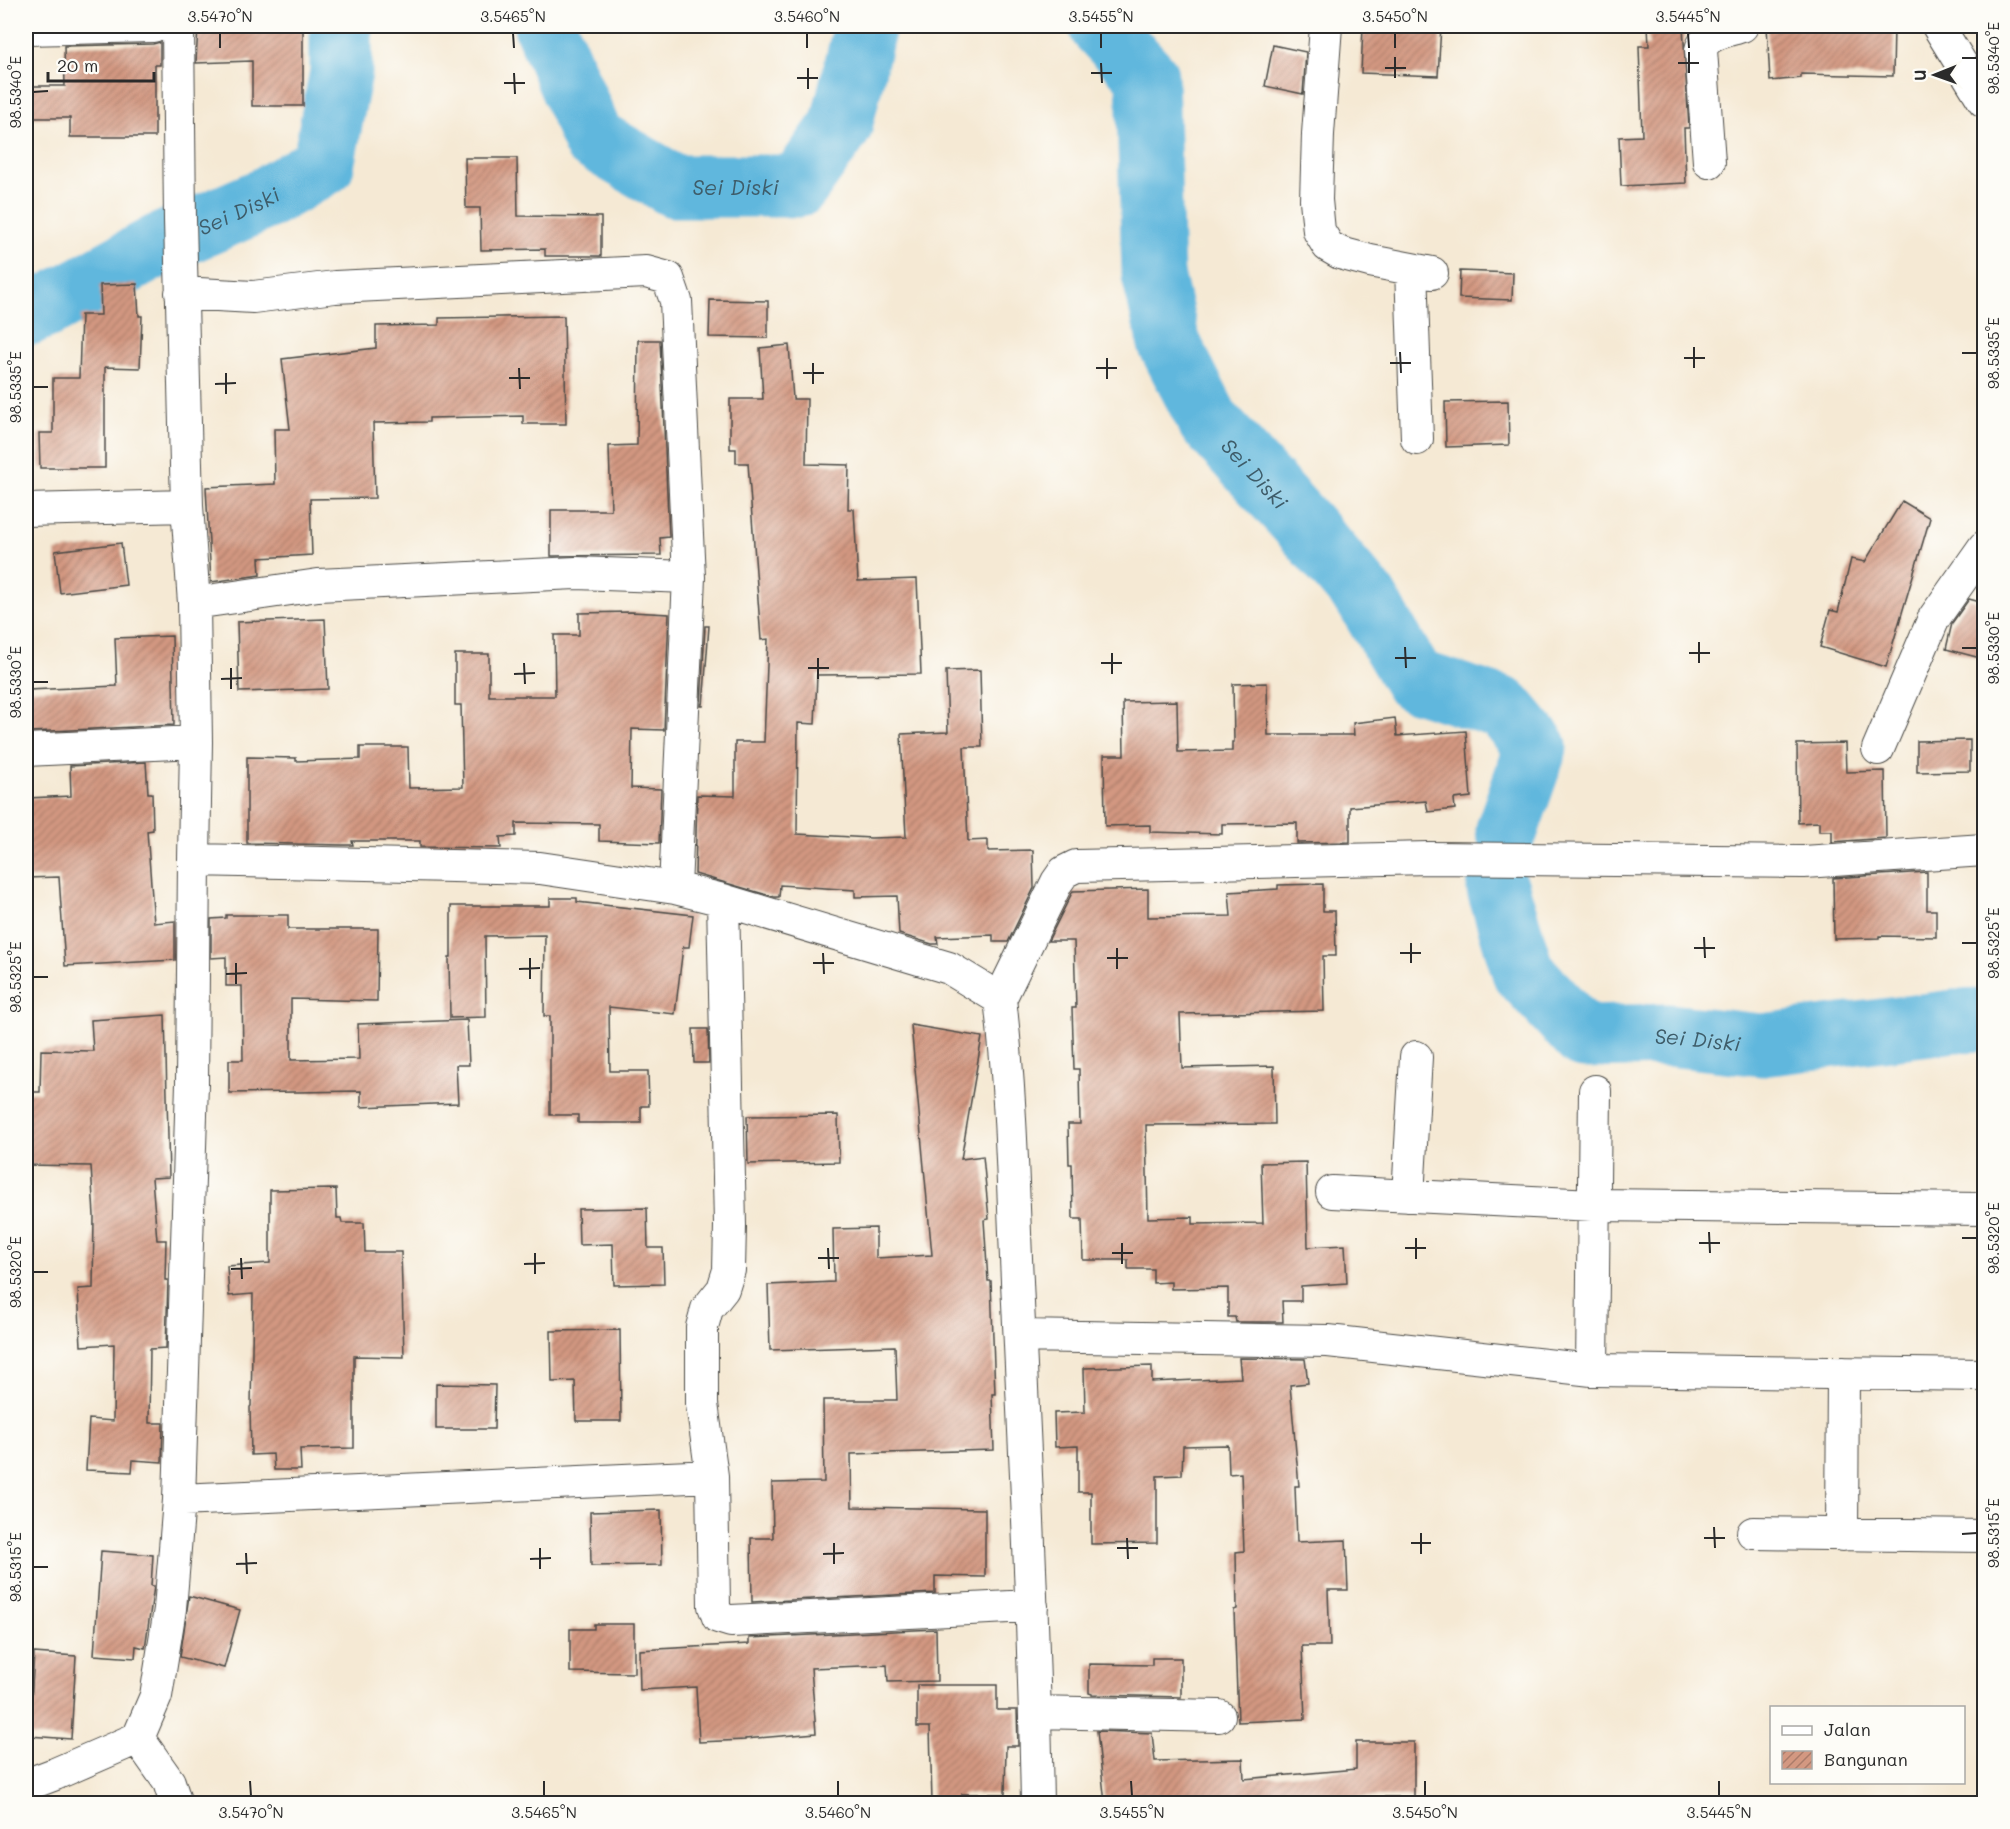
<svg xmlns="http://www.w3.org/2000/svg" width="2010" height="1829" viewBox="0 0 2010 1829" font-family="Mali,sans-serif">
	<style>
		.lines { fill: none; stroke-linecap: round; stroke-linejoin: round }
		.river { stroke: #61b7dd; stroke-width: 63 }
		.building { fill: url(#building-hatch) }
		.street-casing { stroke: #494844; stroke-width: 34 }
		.street { stroke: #fff; stroke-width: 32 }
		.ticks { fill: none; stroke: #2b2b2b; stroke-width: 2 }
		.labels { text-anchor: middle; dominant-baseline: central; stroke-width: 4.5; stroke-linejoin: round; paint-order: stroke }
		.water-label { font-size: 21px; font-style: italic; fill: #3e5c69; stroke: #fdfcf7 }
		.neatline { fill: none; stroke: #2b2b2b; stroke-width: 2 }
		.ticks-label { font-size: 15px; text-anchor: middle; fill: #2b2b2b }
	</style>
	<defs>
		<pattern id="building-hatch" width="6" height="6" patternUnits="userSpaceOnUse" patternTransform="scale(1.5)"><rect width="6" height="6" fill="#d39881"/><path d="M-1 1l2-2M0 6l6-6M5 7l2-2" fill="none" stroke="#ab7c6a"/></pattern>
	</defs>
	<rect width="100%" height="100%" fill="#fdfcf7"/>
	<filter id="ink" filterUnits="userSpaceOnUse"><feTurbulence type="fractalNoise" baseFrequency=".0167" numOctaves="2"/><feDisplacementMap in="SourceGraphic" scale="12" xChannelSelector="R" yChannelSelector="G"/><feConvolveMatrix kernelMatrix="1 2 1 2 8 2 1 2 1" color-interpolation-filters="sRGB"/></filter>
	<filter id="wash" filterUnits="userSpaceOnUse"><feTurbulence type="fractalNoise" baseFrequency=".008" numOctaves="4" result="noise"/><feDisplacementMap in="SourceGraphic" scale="24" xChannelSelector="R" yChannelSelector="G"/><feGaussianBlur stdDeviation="1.35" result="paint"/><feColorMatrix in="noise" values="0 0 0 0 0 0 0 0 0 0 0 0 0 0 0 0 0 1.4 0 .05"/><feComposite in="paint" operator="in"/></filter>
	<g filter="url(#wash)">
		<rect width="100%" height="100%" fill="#f5e9d4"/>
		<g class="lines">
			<g class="river">
				<path id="s1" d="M545,26L593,139L674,186H798L841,126L865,26"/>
				<path id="s2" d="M1100,26L1147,76L1153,275L1169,343L1209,422L1305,527L1366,598L1414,680L1503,708L1536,747L1507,830"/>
				<path id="s3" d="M26,315L54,303L159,245L264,199L323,165L341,72V26"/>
				<path id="s4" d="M1498,889L1523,972L1583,1037L1668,1035L1762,1045L1954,1021L1984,1020"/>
			</g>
		</g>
		<g id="blocks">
			<path class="building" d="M198,26H303V106H252V61L196,63Z
				M1363,26H1441L1438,76L1361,73Z
				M1648,26H1683L1689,128H1684L1686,183L1621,186L1619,137L1642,136L1639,46H1649Z
				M1767,26H1894L1893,76L1801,74V78L1770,81Z
				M160,42V65H155V137H70V118H27V86H65L64,46L153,44Z
				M1273,45L1306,52L1303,94L1265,86Z
				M465,158H517L518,216L601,217V256H545V249L481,250L480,208H466Z
				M1460,271L1513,273L1512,300L1459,298Z
				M137,284L139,316H142L140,368L105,367V468H40L39,433H53V378H79L81,315H101L100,285Z
				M710,300L768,301V338L709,337Z
				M564,316L566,424H523V416L429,418V422L373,423L375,498L310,499L312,555L259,558L260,575L211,582L206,487L275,484L274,429H290L282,359L376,348V326L439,325V318Z
				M638,340H660L669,537L660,538L661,555L551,556V510H611L609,446L637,445Z
				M789,345L793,399H807L806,464L849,465L848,509H854L858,581L917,579L921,674L817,675L815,724L798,723L797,834L871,838L906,837L901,734L948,732L946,671L980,670L982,747H964L968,841L988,840V851L1033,850L1034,888L1008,942H993V935L937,937L938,944H932L899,934L897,896L855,897V890L780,885L779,897H774L695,874L697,795L735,796V742H764L768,639L761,640L748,463H736V449H730V399H763L760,348Z
				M1508,401L1509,445L1446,447L1445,402Z
				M1902,501L1930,518L1886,667L1820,647L1830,610L1838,612L1851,559L1865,562Z
				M121,543L126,585L60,593L55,551Z
				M1969,599L1984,603V659L1946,649L1952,623Z
				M631,612L669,614L664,730L632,729L631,788L661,789L659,843L599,841V824L516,823V836L500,837L501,848L420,847V841H352L353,845H343L247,843V757L296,758V761L360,759V747H408L409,788L463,787L461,705H455V654H489V696H555L554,635H579V613Z
				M325,619L328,689L239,692L237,622Z
				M705,626H709L703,706H701Z
				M172,636L174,725L30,732L28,690L117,686L115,638Z
				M1267,683L1268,735H1354L1353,723L1395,718L1397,736L1466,731L1471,797L1454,799L1455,809L1428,812L1426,801L1350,807V842L1297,843V823L1222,824V834L1150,832V825L1105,826L1104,755H1124L1123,702L1177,701L1178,752L1232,751V742H1234L1233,684Z
				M1970,740V771L1917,772V741Z
				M1845,743L1846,772L1885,771L1886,838L1832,842V831H1819V822L1798,823L1797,744Z
				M146,762L148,793H152L153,830L147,831L154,923L175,921V960L65,966L59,877L26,878V838H29L27,798L71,796L70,766Z
				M1927,872V910H1936V937L1879,936V938L1834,939L1833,878Z
				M1323,884V911H1335L1336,956H1323L1324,1011L1180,1014L1182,1068L1274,1066L1275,1124L1146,1125L1148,1218L1193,1217V1224L1263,1223L1261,1163L1306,1162L1308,1247L1345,1245L1347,1283L1301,1286V1301H1282L1283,1322H1236L1235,1317H1228V1288L1171,1289V1282L1153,1283V1269H1128V1260H1083L1082,1219H1073L1072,1164H1069L1068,1124H1080L1079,1069H1074L1072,1008H1076L1074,941H1048L1073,891L1148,889V917L1231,916L1229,892L1278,889V885Z
				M550,898H577V902L693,915L689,947H683L675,1014L609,1007L610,1071H648L649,1106H641V1123H578V1115H550V1016H544L545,935L485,936L486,1017L450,1018L449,957H451V906H550Z
				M226,915H288V929H378L377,1001L291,999V1060L359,1059L358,1024L467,1020L469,1065H456L458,1103L361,1107V1091L229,1093V1060H243L242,986H226V957L211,958V919L226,918Z
				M165,1015L169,1177L152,1178L157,1240H166L165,1280H168L166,1348L150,1349L149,1423H163L162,1462L133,1460L132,1472L86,1470L89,1419L113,1421L114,1344L81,1346L78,1289L93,1288L94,1216L91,1166L26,1165V1092H40L41,1050L93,1051L91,1020Z
				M911,1025L982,1037L961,1159L983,1156L989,1219L984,1220L988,1281H991L995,1394H992L994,1450L851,1454L852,1507L985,1509V1577L935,1576V1593L752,1602L751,1538H773L772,1483L824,1482L823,1400H897L895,1346L770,1350L768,1285L834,1282L833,1229L876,1228V1258L932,1255Z
				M693,1029H708L709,1063H694Z
				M838,1115L839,1162L748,1164L747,1116Z
				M336,1189L337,1218H341L342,1223H364L365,1252H401L404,1357L354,1356V1448L300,1449L301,1470H274L273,1454L251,1455L250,1407L251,1406L253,1294L229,1296L227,1266L270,1263V1190Z
				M647,1208L648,1248H663L664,1284L614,1285L613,1244L579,1245L578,1209Z
				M620,1330L621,1421H576L575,1381L552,1382L551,1331Z
				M1239,1358L1305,1359L1308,1383L1290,1385L1299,1486H1295L1297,1542L1346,1540L1348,1590H1328L1330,1646H1302L1305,1719L1238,1722L1234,1610L1237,1609L1236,1552L1244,1551L1241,1473L1229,1474L1228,1445L1183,1446L1182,1475L1157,1476V1543L1091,1544V1492H1078V1446L1055,1447L1054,1413L1085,1412L1084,1368L1152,1366V1382L1241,1378Z
				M436,1384L495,1385L494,1429H436Z
				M661,1510L662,1565L591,1566L590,1512Z
				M101,1551L153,1555L151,1586H154L145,1648L136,1646L135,1658L94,1655Z
				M189,1596L240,1610L224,1668L180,1657Z
				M594,1624H634V1673L570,1672V1629H594Z
				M936,1629L937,1681L888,1682L887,1665L811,1668L816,1733L745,1739V1740L699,1742L696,1687L640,1690L639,1650L749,1644V1638Z
				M34,1653L76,1656L71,1739L29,1736Z
				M1152,1658H1181V1697L1092,1695V1694L1089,1693V1664L1152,1665Z
				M917,1685H997V1710H1017L1018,1746H1006L1005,1794H962L963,1803H932L930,1727H917Z
				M1097,1731L1152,1733L1155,1761L1243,1759L1244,1779L1356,1769V1742H1414V1797H1326L1327,1803H1105Z"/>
		</g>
	</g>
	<g filter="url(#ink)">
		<use href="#blocks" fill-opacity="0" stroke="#494844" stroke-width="1.5"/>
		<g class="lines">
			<defs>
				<path id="street" d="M178,26L180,220L187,506L194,603L196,742L194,860L540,868L675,888L723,900L949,968L1000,999C1012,1100 1013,1202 1018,1303C1026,1470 1034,1637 1037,1804
					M1326,26L1318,134L1316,200L1319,231L1328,246L1340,253L1370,261L1432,273
					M1938,26L1984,101
					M26,29L153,26
					M1709,162L1701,50C1705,33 1727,31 1742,26
					M1411,269L1417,439
					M181,293L253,297L335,287L646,272L668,278L676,301L689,577L675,888
					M26,510L187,506
					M194,603L318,585L576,573L689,577
					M1878,749L1934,618L1984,547
					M26,750L196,742
					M723,900L730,1225L729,1270L723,1289L707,1309L702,1327V1404L712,1476L714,1606L718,1617L731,1621L1032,1606
					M1000,999L1057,882L1064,872L1076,866L1429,858L1804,862L1984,850
					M1332,1192L1593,1205L1984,1209
					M1408,1196L1416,1057
					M1020,1336L1328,1341L1592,1370L1984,1375
					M1592,1370L1595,1091
					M179,1500L712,1476
					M1753,1533L1984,1536
					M1842,1535L1843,1373
					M1035,1712L1219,1716
					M138,1738L169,1782L176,1804
					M26,1785L55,1774L138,1738L156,1696L170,1609L179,1500L192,1083L194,860"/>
			</defs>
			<use href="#street" class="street-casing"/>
			<use href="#street" class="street"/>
		</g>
	</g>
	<path class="ticks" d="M220,33V48M513,33L514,48M807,33V48M1101,33V48M1395,33V48M1688,33L1689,48M1689,52V73M1395,57V78M1962,58H1977M1101,63L1102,83M1678,63H1699M808,68V89M1385,68H1406M514,73L515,94M1091,73H1112M797,78H818M504,83H525M33,92L48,91M1694,347V368M1400,352L1401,373M1962,353H1977M1107,358V379M1684,358H1705M813,363V384M1390,363H1411M519,368L520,389M1096,368H1117M226,373V394M803,373H824M509,378H530M215,384L236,383M33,387H48M1699,642V663M1405,647L1406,668M1962,648H1977M1112,653V674M1689,653H1710M818,658V679M1395,658H1416M524,663L525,684M1101,663H1122M231,668V689M808,668H829M514,674L535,673M221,679L242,678M33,682H48M1704,937L1705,958M1411,943V963M1962,943H1977M1117,948V969M1694,948H1715M823,953L824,974M1400,953H1421M530,958V979M1107,958H1128M236,963V984M813,963H834M519,969L540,968M226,974L247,973M33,977H48M1709,1232L1710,1253M1416,1238V1259M1962,1238H1977M1122,1243V1264M1699,1243H1720M828,1248L829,1269M1405,1248H1426M535,1253V1274M1112,1253H1133M241,1258L242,1279M818,1258H839M524,1264L545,1263M231,1269L252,1268M33,1272H48M1714,1527L1715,1548M1421,1533V1554M1962,1534L1977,1533M1127,1538L1128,1559M1704,1538H1725M834,1543V1564M1411,1543H1431M540,1548V1569M1117,1548H1138M246,1553L247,1574M823,1554L844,1553M530,1559L551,1558M236,1564L257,1563M33,1567H48M250,1781L251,1796M544,1781V1796M838,1781V1796M1131,1781L1132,1796M1425,1781V1796M1719,1781V1796"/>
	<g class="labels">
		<g class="water-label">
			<text stroke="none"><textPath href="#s1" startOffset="278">Sei Diski</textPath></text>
			<text stroke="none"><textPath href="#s3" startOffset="237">Sei Diski</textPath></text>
			<text stroke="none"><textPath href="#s2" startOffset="495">Sei Diski</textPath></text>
			<text stroke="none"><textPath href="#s4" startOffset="290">Sei Diski</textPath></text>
		</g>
	</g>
	<rect width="2010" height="1829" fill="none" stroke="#fdfcf7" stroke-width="66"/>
	<rect x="1770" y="1706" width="195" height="78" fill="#fdfcf7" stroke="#a9a8a5" stroke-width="1.5"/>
	<rect x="1782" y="1726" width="30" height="9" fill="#ffffff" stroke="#a9a8a5" stroke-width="1.5"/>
	<text x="1824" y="1736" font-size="18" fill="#2b2b2b">Jalan</text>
	<rect x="1782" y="1751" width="30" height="18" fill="url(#building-hatch)" stroke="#a9a8a5" stroke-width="1.5"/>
	<text x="1824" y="1766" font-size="18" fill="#2b2b2b">Bangunan</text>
	<g transform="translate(1935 75) rotate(269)" stroke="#fdfcf7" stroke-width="4.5" paint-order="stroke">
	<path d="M0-4.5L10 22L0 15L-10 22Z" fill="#2b2b2b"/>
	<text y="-9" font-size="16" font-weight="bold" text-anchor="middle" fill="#2b2b2b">U</text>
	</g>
	<path d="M48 72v9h106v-9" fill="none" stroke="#2b2b2b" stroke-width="3"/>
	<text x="57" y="72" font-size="18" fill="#2b2b2b" stroke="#fdfcf7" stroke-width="4.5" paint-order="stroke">20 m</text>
	<rect x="33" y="33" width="1944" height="1763" class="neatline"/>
	<g class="ticks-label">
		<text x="220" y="22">3.5470°N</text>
		<text x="513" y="22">3.5465°N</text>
		<text x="807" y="22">3.5460°N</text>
		<text x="1101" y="22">3.5455°N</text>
		<text x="1395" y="22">3.5450°N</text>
		<text x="1688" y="22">3.5445°N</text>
		<text transform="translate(1994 58) rotate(-90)" y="5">98.5340°E</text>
		<text transform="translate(16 92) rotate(-90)" y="5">98.5340°E</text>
		<text transform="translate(1994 353) rotate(-90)" y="5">98.5335°E</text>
		<text transform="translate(16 387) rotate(-90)" y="5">98.5335°E</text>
		<text transform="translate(1994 648) rotate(-90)" y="5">98.5330°E</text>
		<text transform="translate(16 682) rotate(-90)" y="5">98.5330°E</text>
		<text transform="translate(1994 943) rotate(-90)" y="5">98.5325°E</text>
		<text transform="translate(16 977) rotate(-90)" y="5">98.5325°E</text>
		<text transform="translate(1994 1238) rotate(-90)" y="5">98.5320°E</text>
		<text transform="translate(16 1272) rotate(-90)" y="5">98.5320°E</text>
		<text transform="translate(1994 1533) rotate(-90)" y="5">98.5315°E</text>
		<text transform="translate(16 1567) rotate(-90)" y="5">98.5315°E</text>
		<text x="251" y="1818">3.5470°N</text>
		<text x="544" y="1818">3.5465°N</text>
		<text x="838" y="1818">3.5460°N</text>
		<text x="1132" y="1818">3.5455°N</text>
		<text x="1425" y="1818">3.5450°N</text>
		<text x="1719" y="1818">3.5445°N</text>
	</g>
</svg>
